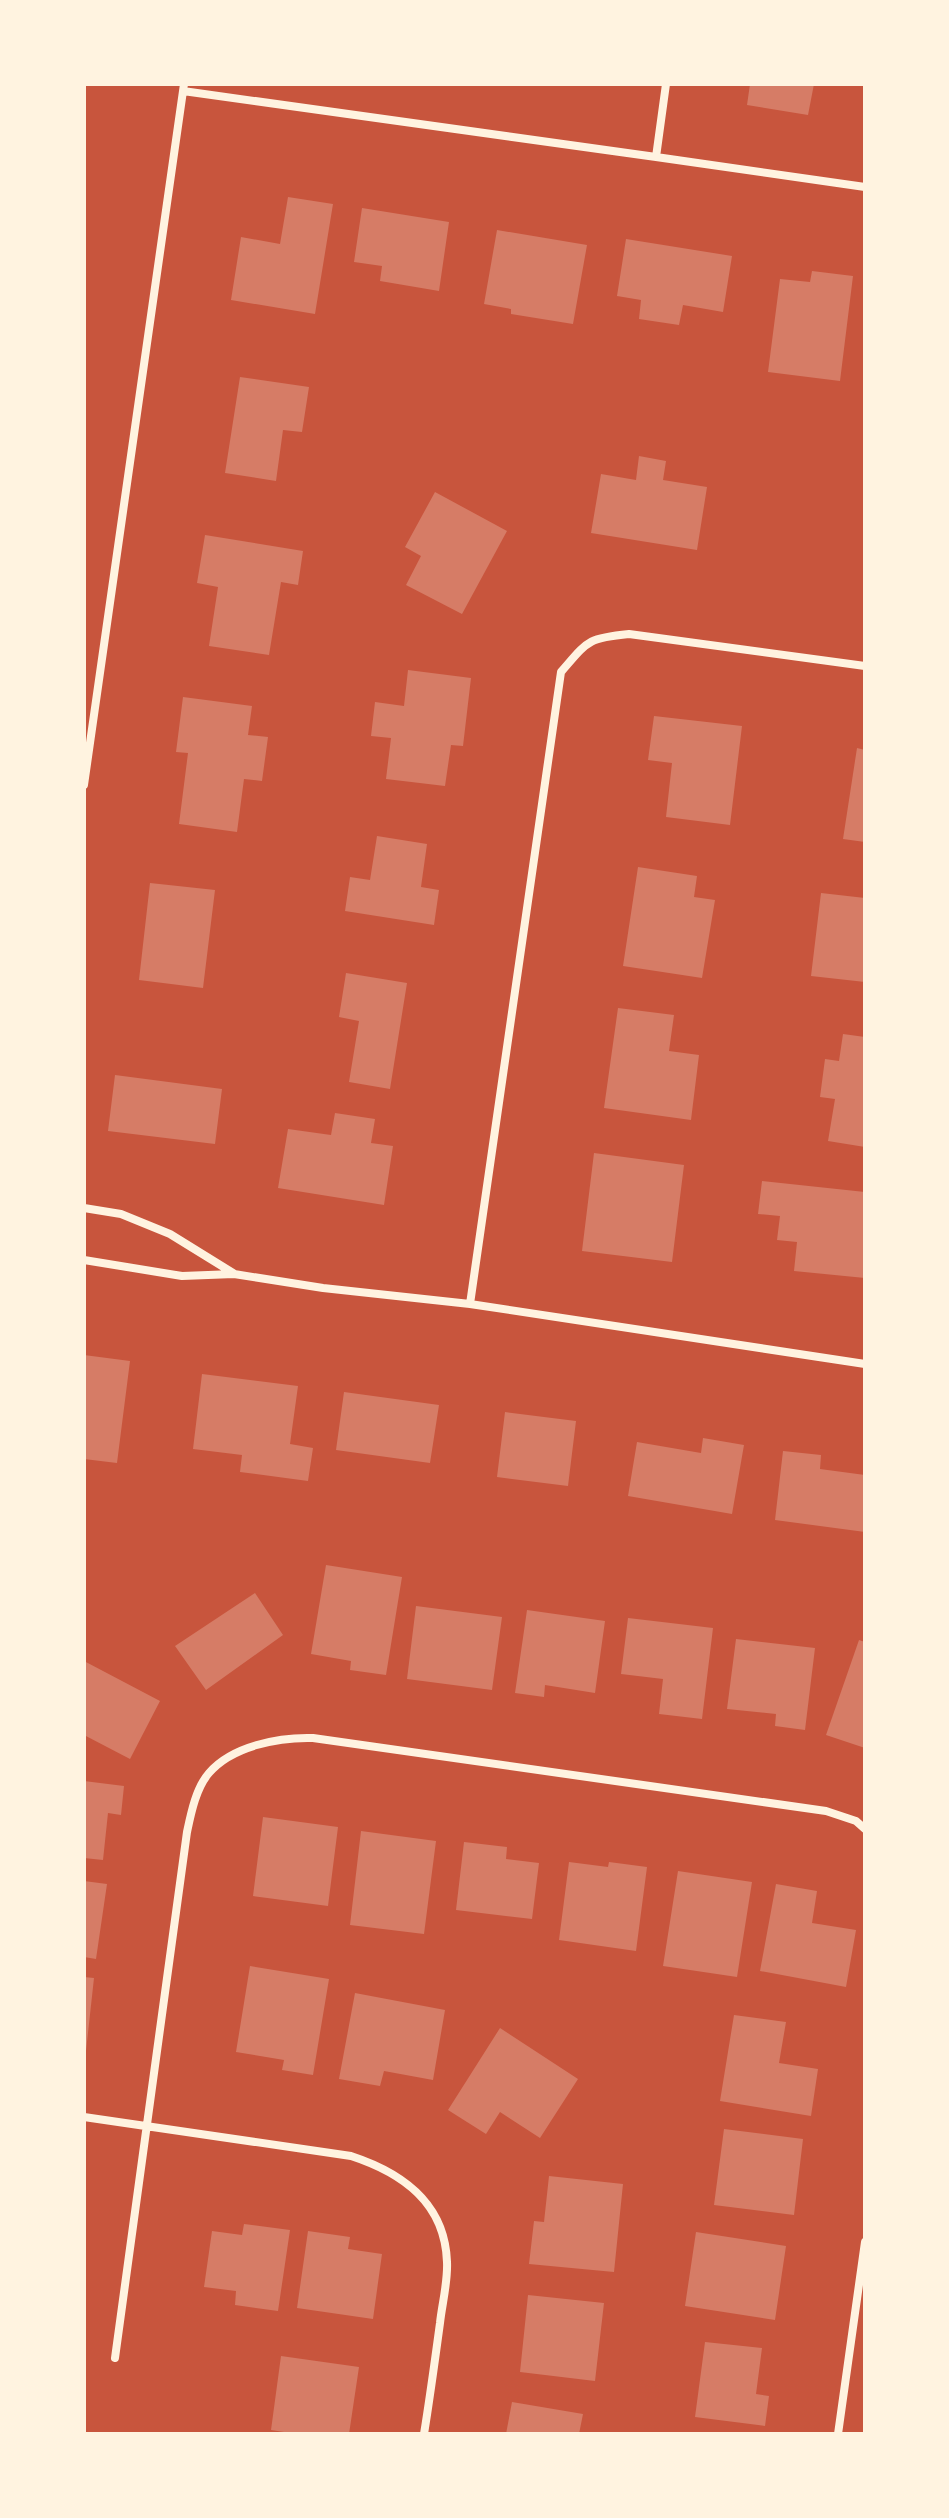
<svg xmlns="http://www.w3.org/2000/svg" width="949" height="2518" viewBox="0 0 949 2518" font-family="'Fira Sans',sans-serif">
	<style>
		.building { fill: #d67c66 }
		.lines { fill: none; stroke-linecap: round; stroke-linejoin: round }
		.minor { stroke: #fff3e0; stroke-width: 8 }
	</style>
	<rect width="100%" height="100%" fill="#c8553d"/>
	<path class="building" d="M750,84H814L808,115L747,105Z
		M288,197L333,204L315,314L231,300L241,237L280,244Z
		M362,208L449,222L439,291L380,281L382,266L354,262Z
		M497,230L587,245L573,324L511,314V309L484,304Z
		M626,239L732,256L723,312L683,305L679,325L639,319L641,300L617,296Z
		M812,271L853,276L840,381L768,372L780,279L810,282Z
		M240,377L309,387L302,432L283,430L276,481L225,473Z
		M639,456L666,461L663,480L707,487L697,550L591,533L601,474L636,480Z
		M435,492L507,531L462,614L406,585L421,556L405,547Z
		M205,535L303,551L298,585L281,582L269,655L209,646L218,587L197,583Z
		M408,670L471,678L463,746L451,745L445,786L386,779L391,738L371,736L375,702L404,706Z
		M183,697L252,706L248,735L268,737L262,781L244,779L237,832L179,824L188,753L176,752Z
		M654,716L742,726L730,825L666,817L672,763L648,760Z
		M857,748L865,750V842L843,839Z
		M377,836L427,844L421,887L439,890L434,925L345,911L350,877L370,880Z
		M638,867L697,876L694,897L715,900L702,978L623,966Z
		M150,883L215,890L203,988L139,980Z
		M821,893L865,898V982L811,976Z
		M346,973L407,983L390,1089L349,1082L359,1021L339,1017Z
		M618,1008L674,1015L669,1051L699,1055L691,1120L604,1108Z
		M843,1034L865,1037V1147L828,1141L835,1099L820,1097L825,1059L839,1061Z
		M115,1075L222,1089L215,1144L108,1131Z
		M335,1113L375,1119L371,1143L393,1146L384,1205L278,1188L288,1129L331,1135Z
		M594,1153L684,1165L672,1262L582,1251Z
		M762,1181L865,1192V1278L794,1271L797,1242L777,1240L780,1216L758,1214Z
		M84,1355L130,1361L117,1463L84,1459Z
		M202,1374L298,1386L290,1444L313,1448L308,1481L240,1472L242,1455L193,1449Z
		M344,1392L439,1405L430,1463L336,1450Z
		M505,1412L576,1421L568,1486L497,1477Z
		M703,1438L744,1445L732,1514L628,1496L637,1442L701,1453Z
		M783,1451L821,1455L820,1469L865,1475V1532L775,1520Z
		M326,1565L402,1577L386,1675L350,1670L351,1661L311,1654Z
		M255,1593L283,1635L206,1690L175,1646Z
		M416,1606L502,1617L492,1690L407,1679Z
		M527,1610L605,1621L595,1693L545,1685L544,1697L515,1693Z
		M628,1618L713,1628L702,1719L659,1714L663,1679L621,1674Z
		M736,1639L815,1648L805,1730L775,1726L776,1714L727,1709Z
		M859,1640L865,1642V1748L826,1735Z
		M84,1661L160,1701L130,1759L84,1735Z
		M84,1781L124,1786L121,1815L108,1813L103,1860L84,1858Z
		M263,1817L338,1827L328,1906L253,1896Z
		M361,1831L436,1841L424,1934L350,1925Z
		M464,1842L507,1847L506,1859L539,1863L532,1919L456,1910Z
		M569,1862L608,1867L609,1862L647,1867L636,1951L559,1940Z
		M678,1871L752,1882L737,1977L663,1966Z
		M84,1881L107,1884L96,1959L84,1957Z
		M776,1884L817,1891L812,1923L856,1930L846,1987L760,1971Z
		M250,1966L329,1979L313,2075L282,2070L284,2060L236,2052Z
		M84,1977L94,1978L86,2051H84Z
		M355,1993L445,2010L433,2080L384,2071L380,2086L339,2079Z
		M734,2015L786,2022L779,2063L818,2069L811,2116L720,2101Z
		M500,2028L578,2079L540,2138L500,2112L486,2134L448,2110Z
		M724,2129L803,2139L794,2215L714,2205Z
		M549,2176L623,2184L614,2272L529,2264L534,2221L544,2222Z
		M244,2224L290,2230L278,2311L235,2305L236,2291L204,2287L212,2231L242,2235Z
		M308,2231L350,2237L348,2249L382,2254L373,2319L297,2308Z
		M696,2232L786,2246L775,2320L685,2306Z
		M528,2295L604,2303L595,2381L520,2372Z
		M705,2342L762,2348L756,2394L769,2396L765,2426L695,2417Z
		M281,2356L359,2367L349,2434H297L271,2430Z
		M512,2402L583,2414L579,2434H506Z"/>
	<g class="lines">
		<path class="minor" d="M666,84L656,157L865,187
			M183,91L656,157
			M84,785L184,84
			M84,1208L121,1214L170,1234L233,1273
			M84,1260L182,1276L234,1274L323,1288L470,1304L865,1364
			M470,1304L561,672C588,641 587,638 629,634L865,666
			M84,2117L351,2156C403,2173 445,2203 447,2262C448,2282 442,2304 440,2323C435,2360 430,2397 424,2434
			M115,2358L187,1832C191,1813 196,1788 209,1773C232,1746 279,1737 313,1738L826,1811L856,1821L865,1829
			M838,2434L865,2242"/>
	</g>
	<rect width="949" height="2518" fill="none" stroke="#fff3e0" stroke-width="172"/>
</svg>
